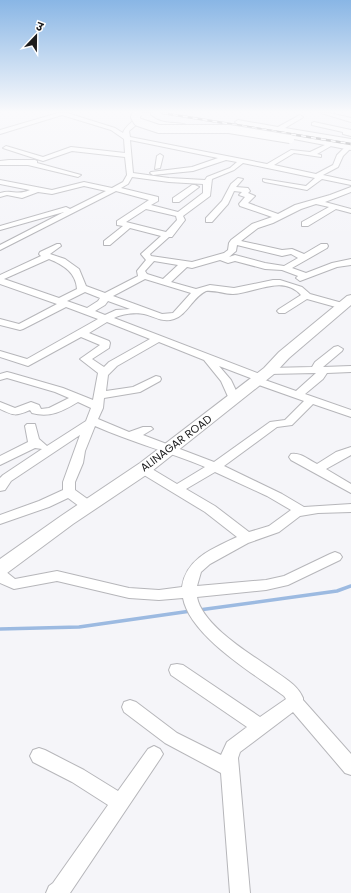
<svg xmlns="http://www.w3.org/2000/svg" width="351" height="893" viewBox="0 0 351 893" font-family="Poppins,'Noto Sans Devanagari',sans-serif">
	<style>
		.lines { fill: none; stroke-linecap: round; stroke-linejoin: round }
		.stream { stroke: #9cbae1; stroke-width: 3.5 }
		.minor-casing { stroke: #b6b6ba; stroke-width: 2 }
		.major-casing { stroke: #b6b6ba; stroke-width: 2 }
		.minor { fill: #fff; fill-rule: evenodd }
		.major { fill: #fff; fill-rule: evenodd }
		.rail-casing { stroke: #79797b; stroke-width: 2.5 }
		.rail { stroke: #fff; stroke-width: 1.5; stroke-dasharray: 5; stroke-linecap: butt }
		.major-bridge-casing { stroke: #b6b6ba; stroke-width: 10; stroke-linecap: butt }
		.major-bridge { stroke: #fff; stroke-width: 8 }
		.labels { text-anchor: middle; dominant-baseline: central; stroke-width: 3.5; stroke-linejoin: round; paint-order: stroke }
		.street-label { font-size: 11px; fill: #1c1c1d; stroke: #fff }
	</style>
	<rect width="100%" height="100%" fill="#f5f5f9"/>
	<g class="lines">
		<path class="stream" d="M199,610L337,591L351,586
			M0,629L79,627L191,611"/>
		<defs>
			<path id="minor" d="M58,113H67L115,128L123,133C125,125 136,121 139,113H145L142,120L129,131L130,137L267,164L291,150L310,152L327,144H331V146L317,154L321,155V157L294,153L274,165L316,174L333,165L337,155L347,145H351V148L343,156L338,167L323,175L351,181V185L322,179L307,190L265,182L263,181V179L306,186L315,178L243,163L234,170L212,179L210,196L183,216L185,220L172,237H169L150,254L151,256L192,262L224,253L228,250L229,243L231,240L252,224L272,217L240,206L239,204L245,197L239,195L242,192L234,191L228,204L212,222H206V218L222,201L231,184L238,178L243,179L236,187L248,188L250,191L248,193L255,196L248,203L278,214L295,205L330,195L351,187V192L325,202L351,209V213L336,209L308,226H302V222L329,207L316,204L301,209L273,223L258,228L241,241L282,250L292,249L304,254L321,244H327L328,246L327,248L292,268L306,273L332,263L351,259V265L337,267L300,281L296,278L298,276L282,270L265,269L235,261L228,263L220,260L192,268L187,267L171,282L196,289L210,285L234,288L273,280H280L302,287L310,294L346,304L348,306L346,308L343,309L307,299L285,313H279L277,311L279,309L301,295C283,274 255,293 233,294C224,294 215,290 206,291C193,297 187,315 174,319C162,323 154,316 144,314C136,312 121,314 114,318L265,376L266,378L265,380L296,391L316,373L269,374L264,371L269,368L312,367L315,362L334,347L338,346L343,349L342,351L323,367L351,366V372L327,373L323,379L305,394L351,410V417L313,404L292,425L277,427L224,466L282,494L304,507L351,504V512L318,513L300,516L279,532L248,543L210,564L201,572L197,586L266,580L284,576L330,554L335,552L340,554L342,557L340,560L288,585L266,590L197,597C202,625 249,653 272,669C284,678 297,684 303,698V700L351,754V775L345,773L293,712L240,752L238,758L250,893H230L221,773L165,743L124,712L122,707L124,702L130,700L136,702L177,733L221,755L227,742L247,727L171,675L169,670L171,665L177,664L183,665L260,717L286,699L284,696C254,674 190,636 183,598L159,600L129,598L57,581L14,589L0,583V570L5,571L15,579L57,571L129,588L159,590L182,587C186,558 214,548 237,537L205,512L139,472L137,469L139,466H147L177,484L205,467C169,452 131,442 95,426L85,451L83,463L75,482V490L93,503L95,506L93,509C83,512 76,503 68,498L49,507L0,524V515L39,501L63,490V482L80,435L11,481L5,490L0,491V478L3,475L42,449L35,448L0,465V456L28,442L25,426L27,424H35L39,439L47,446L86,421L91,408L78,402C63,411 50,418 32,413L30,410C16,416 14,416 0,409V402L15,408L31,402L39,405L41,409L49,408L69,398L55,392L7,378L0,380V374L7,372L11,373L63,388L93,400L98,373L80,359L100,345L81,337L28,366L0,357V351L27,359L98,319L66,307L23,329L20,330L0,325V319L19,324L57,304L0,284V275L41,256L39,254L40,252L57,244H60L61,246L50,254L65,259L79,269L86,286L105,293L138,276L137,271L146,260L141,254L161,236L130,228L110,245H104V241L123,226L117,225V221L149,200L116,191L0,250V245L64,212L0,230V226L66,207L70,209L106,191L84,186L52,194L38,192L22,198L7,195L0,197V193C13,189 16,196 30,190L0,184V180L52,190L84,182L112,188L123,182L127,175L125,157L72,151L43,161L3,148L6,146L43,157L71,147L125,153L124,139L111,130L62,115L0,134V130ZM130,140L218,158L192,167L151,172L150,173L153,175L193,171L226,160L237,162L230,168L207,177L205,180L169,178L133,173ZM132,177L169,182L203,184V193L178,212L151,205L158,201V197L121,188L128,184ZM146,209L176,216L177,220L166,232L126,222ZM237,245L282,256L291,254L298,258L284,266L265,263L235,255L229,257L236,251ZM49,259C64,265 76,273 77,289L59,298L4,279ZM154,261L178,265L163,279L147,274L145,271ZM145,279L191,293L173,313L162,314L113,296ZM85,292L100,298L98,301L87,308L67,301ZM108,301L130,309L116,310L105,315L95,311L105,305ZM107,322L150,339L109,362L104,367L92,359L109,348L110,343L109,341L89,333ZM159,342L204,360L221,381L230,401H238L240,399L231,380L219,366L253,379L252,381L253,383L304,401L285,420L270,422L214,462L143,435L153,429L151,427H143L129,432L98,419L103,408L104,398L140,392L160,381L161,379L160,377L156,376L133,387L106,391L108,375L117,366ZM215,472L267,496L291,510L269,526L249,532L215,506L186,489Z
				M321,113H329L351,118V122Z
				M300,115L303,117L302,118L285,128L351,139V143L238,124L235,122L238,120L278,127Z
				M314,122L351,130V136L343,134V132L312,125V123Z
				M160,154L163,156L160,168L155,169L157,156Z
				M9,160H35L37,161V163L81,175L78,177L28,165H0V161Z
				M192,185H195L199,187L179,202H173V198Z
				M351,447V455L326,469L351,484V493L291,460L289,457L291,454C300,452 309,460 317,464L336,452Z
				M154,746L160,749L163,754L160,759L70,893H46L49,886L53,883L108,805L72,782L33,762L30,756L33,750L39,748L45,750L84,770L118,791L148,749Z"/>
			<path id="major" d="M144,113H150V115C163,127 182,120 190,127L189,129C174,132 154,128 143,118L142,116Z
				M270,131L351,144V150L273,135L269,133Z
				M351,295V305L289,358L274,374L152,471L73,524L7,573L0,575V559L61,516L140,463L264,368L279,352L347,296Z"/>
		</defs>
		<use href="#minor" class="minor-casing"/>
		<use href="#major" class="major-casing"/>
		<use href="#minor" class="minor"/>
		<use href="#major" class="major"/>
		<defs>
			<path id="rail" d="M163,113L351,144"/>
		</defs>
		<use href="#rail" class="rail-casing"/>
		<use href="#rail" class="rail"/>
		<defs>
			<path id="major-bridge" d="M138,113L135,117L138,122L159,129H229L290,139"/>
		</defs>
		<use href="#major-bridge" class="major-bridge-casing"/>
		<use href="#major-bridge" class="major-bridge"/>
	</g>
	<linearGradient id="sky" x2="0" y2="1"><stop stop-color="#89b6e5"/><stop offset="0.47" stop-color="#fafafc"/><stop offset="1" stop-color="#fafafc" stop-opacity="0"/></linearGradient>
	<rect width="351" height="238" fill="url(#sky)"/>
	<g class="labels">
		<g class="street-label">
			<text transform="translate(176 443) rotate(-37)">ALINAGAR ROAD</text>
		</g>
	</g>
	<g transform="translate(36 36) rotate(22)" stroke="#ffffff" stroke-width="3" paint-order="stroke">
	<path d="M0-3L7 15L0 10L-7 15Z" fill="#1c1c1d"/>
	<text y="-6" font-size="11" font-weight="bold" text-anchor="middle" fill="#1c1c1d">उ</text>
	</g>
</svg>
